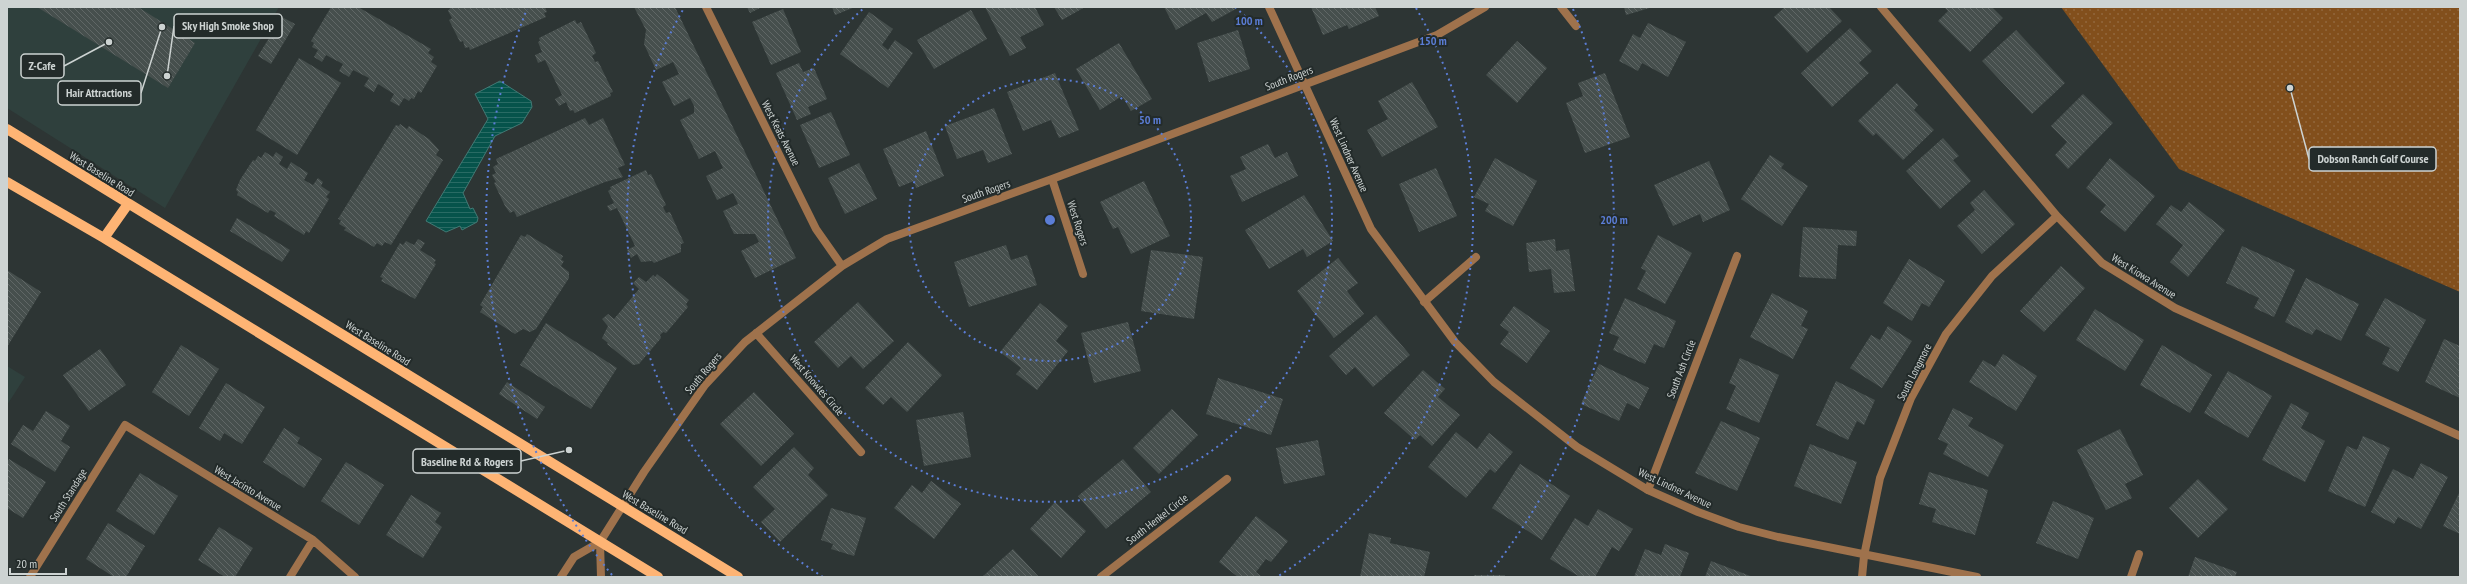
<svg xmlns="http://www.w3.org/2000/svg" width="2467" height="584" viewBox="0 0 2467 584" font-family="'PT Sans Narrow',sans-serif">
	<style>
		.built { fill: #2f403d }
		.grass { fill: url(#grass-dots) }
		.water { fill: url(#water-rules); stroke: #427974 }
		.building { fill: url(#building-back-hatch) }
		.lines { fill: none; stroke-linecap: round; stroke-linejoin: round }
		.minor { stroke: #9f724c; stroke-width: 8 }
		.tertiary { stroke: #9f724c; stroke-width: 8 }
		.primary { stroke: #feb474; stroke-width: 10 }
		.ring { fill: none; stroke: #5b7dd6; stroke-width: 2; stroke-dasharray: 2 4 }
		.labels { text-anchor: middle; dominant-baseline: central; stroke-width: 4; stroke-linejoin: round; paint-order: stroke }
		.street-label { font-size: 11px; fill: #cdd3d2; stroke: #232b2a }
		.centre { fill: #5b7dd6; stroke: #232b2a; stroke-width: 2 }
		.ring-label { font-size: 12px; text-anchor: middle; font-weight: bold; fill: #5b7dd6; stroke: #232b2a; stroke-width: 4; stroke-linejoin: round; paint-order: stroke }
		.leader { fill: none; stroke: #cdd3d2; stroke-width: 1.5 }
		.callout-dot { fill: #cdd3d2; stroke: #232b2a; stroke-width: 1.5 }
		.callout { fill: #232b2a; stroke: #cdd3d2; stroke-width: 1.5 }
		.callout-label { font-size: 12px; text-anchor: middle; font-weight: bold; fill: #cdd3d2 }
	</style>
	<defs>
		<pattern id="grass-dots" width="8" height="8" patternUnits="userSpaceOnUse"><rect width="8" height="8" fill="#824f1c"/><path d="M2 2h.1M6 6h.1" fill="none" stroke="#92673c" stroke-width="1.8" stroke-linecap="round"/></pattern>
		<pattern id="water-rules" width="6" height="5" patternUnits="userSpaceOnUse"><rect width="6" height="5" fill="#06534b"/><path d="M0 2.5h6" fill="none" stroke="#296b64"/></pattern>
		<pattern id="building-back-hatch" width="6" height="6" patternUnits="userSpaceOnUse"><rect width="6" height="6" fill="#464f4d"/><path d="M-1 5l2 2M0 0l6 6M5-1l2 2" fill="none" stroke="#606766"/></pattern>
	</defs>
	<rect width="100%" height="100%" fill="#2d3534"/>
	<path class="built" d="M7,7H279L165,208L7,108Z
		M7,366L25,377L7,405Z"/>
	<path class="grass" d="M2061,7H2460V292L2179,169Z"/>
	<path class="water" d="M500,81L531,101L532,107L522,123L495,136L463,193L470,209L473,208L478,218L477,222L462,230L460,226L446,232L426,221L488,119L475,94Z"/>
	<path class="building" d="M37,7H138L195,43L168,88Z
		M331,7H358L431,49L428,53L434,57L431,62L437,66L421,93L418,91L414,99L411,98L409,101L404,98L399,106L390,101L394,94L378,84L374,92L364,86L369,78L353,70L349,77L339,71L343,64L326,55L322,62L314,57L318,50L312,47L314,43L311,41Z
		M451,7H545L547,12L544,13L546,17L470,50L469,47L465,48L463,41L460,42L449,20L452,18L448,11Z
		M634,7H675L796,258L755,278L741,251L759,242L755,234H734L723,211L738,204L733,193L717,200L706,176L723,168L715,151L699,159L680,120L694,113V106L690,98L674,106L662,82L679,74L673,62L656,70L644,44L646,30Z
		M747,7H762L750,13Z
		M832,7H855L835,15Z
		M985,7H1035L1044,25L1020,37L1026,48L1010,56Z
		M1054,7H1085L1062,20Z
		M1164,7H1234L1236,9L1212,22L1206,13L1176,30Z
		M1311,7H1375L1379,16L1349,29L1347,25L1323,35Z
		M1624,7H1653L1626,15Z
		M1785,7H1829L1842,21L1807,53L1774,17Z
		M1944,7H1992L2003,18L1970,52L1938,21L1948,11Z
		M783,9L801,52L771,65L752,22Z
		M971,10L987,39L934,69L917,40Z
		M869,12L893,29L882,45L888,50L895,40L913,53L888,88L840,54Z
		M282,17L295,24L271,64L258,56Z
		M575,20L577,24L581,22L596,53L592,56L595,62L598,61L613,92L610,93L611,96L575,113L573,110L570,111L566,102L559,106L555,99L562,95L545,60L538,63L535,55L542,52L538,42L540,41L539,38Z
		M1648,23L1686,42L1668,77L1642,63L1638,71L1619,61L1633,34L1640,38Z
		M1850,28L1872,51L1859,63L1869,73L1832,107L1801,73Z
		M1238,30L1250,69L1209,82L1197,43Z
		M2016,30L2065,83L2032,114L1982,61Z
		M1517,41L1547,68L1517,103L1486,75Z
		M1119,43L1152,99L1131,111L1122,96L1100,110L1076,69Z
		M299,58L341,83L297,155L256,130Z
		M799,63L803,72L814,68L827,99L808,107L811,114L797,120L776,73Z
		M1055,73L1079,130L1059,138L1051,120L1023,131L1007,92Z
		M1605,73L1630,137L1585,153L1566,103L1583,96L1578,83Z
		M1412,82L1438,127L1382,157L1367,130L1388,119L1378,101Z
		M1897,83L1918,105L1914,110L1934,130L1903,160L1876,133L1873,136L1858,121Z
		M2083,94L2113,123L2068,169L2055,155L2067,142L2051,126Z
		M994,108L1012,154L988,163L983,150L957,159L945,126Z
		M831,112L850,155L819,168L800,125Z
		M585,118L589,125L603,118L625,165L618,168L623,177L605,182L517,217L514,211L510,213L505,206L494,183L496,182L492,175L496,173L493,167L498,164L496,159Z
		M400,124L407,129L409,126L429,139L439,150L436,155L443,160L391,245L385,242L382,246L377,243L374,247L344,230L346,228L339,224L341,220L338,219L396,125L399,126Z
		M926,131L944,176L916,188L914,181L899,187L883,149Z
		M1943,138L1959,156L1953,160L1971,181L1940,209L1906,171Z
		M1268,144L1275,158L1287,152L1298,176L1242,202L1230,176L1246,169L1240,157Z
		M265,152L273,157L276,152L283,157L279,164L287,169L291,162L308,173L304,180L313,185L318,178L323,182L321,186L330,192L326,197L329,199L309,233L306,231L304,235L274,216L276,213L270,210L268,213L237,195L238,192L236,190L240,180L253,160L255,161L258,156L261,158Z
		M1770,155L1784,164L1781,168L1808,186L1782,226L1741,199Z
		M1495,158L1537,181L1513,226L1485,211L1489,204L1474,197Z
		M2110,158L2155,196L2125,232L2100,212L2106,205L2086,188Z
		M1709,161L1730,210L1703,222L1700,214L1673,226L1654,185Z
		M859,163L877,199L845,214L828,178Z
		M1436,168L1457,216L1419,232L1399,184Z
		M646,170L648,175L651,174L666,205L663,207L666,213L670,212L684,243L681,244V252L654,263L652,261L641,262L637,254L631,258L627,250L635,246L617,208L610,211L607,206L614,203L608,191L611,189L610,187Z
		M1144,181L1170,236L1131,254L1118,227L1113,229L1100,202Z
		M1984,190L2015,224L1982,254L1957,226L1975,210L1970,203Z
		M1304,195L1333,241L1307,257L1303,249L1269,269L1245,230Z
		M2189,202L2225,230L2188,277L2170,262L2183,245L2156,224L2171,205L2181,212Z
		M237,218L290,250L282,262L230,231Z
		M1803,227L1857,231L1856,246L1838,245L1836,279L1799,277Z
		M527,234L563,256L561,260L564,261L561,266L569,272V278L536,329L530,332L523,329L515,334L480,312L483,307L480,305L521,235L525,237Z
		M1658,235L1692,253L1665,304L1637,289L1646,271L1641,268Z
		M418,239L425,243L420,250L436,260L434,263L436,264L415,299L381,281L383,278L380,277L400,243L403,245L406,241L414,245Z
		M1555,239L1556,251L1569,249L1575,291L1554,293L1551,269L1529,272L1526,243Z
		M1006,245L1011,260L1027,255L1037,285L969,307L954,262Z
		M2242,246L2295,270L2274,317L2254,308L2259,298L2226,283Z
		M1151,250L1203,257L1194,319L1141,311Z
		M1338,258L1358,283L1347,291L1364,314L1334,338L1297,291Z
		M1909,259L1945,281L1929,307L1922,303L1912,321L1883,303Z
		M2061,266L2085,288L2044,332L2020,311Z
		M7,270L41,292L7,347Z
		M657,274L689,300L686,304L688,307L666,333L663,332L660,335L661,338L639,364L633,365L607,344L608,343L602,338L608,326L602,319L608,314L614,319L639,289L633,283L639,277L646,282L653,275L655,277Z
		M2306,278L2359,304L2341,341L2316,329L2312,335L2285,322Z
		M1772,293L1808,311L1801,326L1808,329L1793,359L1750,337Z
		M1625,298L1676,321L1664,348L1654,344L1645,364L1613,350L1619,337L1609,333Z
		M2385,298L2426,320L2398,372L2382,364L2390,348L2365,335Z
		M858,302L894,341L863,369L851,356L838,368L814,342Z
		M1040,303L1068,326L1056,341L1068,351L1037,390L1016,374L1021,368L1000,352Z
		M1514,306L1550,331L1527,363L1500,344L1509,332L1500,325Z
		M2095,309L2144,340L2125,371L2076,340Z
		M1376,315L1410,355L1373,387L1355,367L1346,375L1329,356Z
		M1128,322L1141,371L1094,383L1081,333Z
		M546,323L617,368L591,409L520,365Z
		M1888,326L1912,341L1882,388L1850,368L1871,335L1880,340Z
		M2444,339L2460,346V398L2425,382Z
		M908,342L942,375L907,412L891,397L883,405L865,388Z
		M181,345L219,369L189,416L152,392Z
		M2162,345L2212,375L2190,413L2140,385Z
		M100,349L126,385L89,411L63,375Z
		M2003,354L2037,376L2016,411L1969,382L1983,360L1995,367Z
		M1740,358L1779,375L1759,423L1726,409L1736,386L1729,383Z
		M1599,364L1649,388L1639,409L1627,403L1619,421L1581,404Z
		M1423,370L1445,389L1438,397L1460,415L1432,446L1420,435L1415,440L1384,413Z
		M2228,371L2272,396L2248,438L2204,413Z
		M1218,378L1283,399L1271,435L1206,414Z
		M1836,381L1875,400L1864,425L1857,421L1848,440L1816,425Z
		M507,382L545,407L537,419L499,394Z
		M226,383L265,407L242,444L224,433L220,441L199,428Z
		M754,392L794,434L761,466L720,424Z
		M2291,403L2309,413L2301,428L2325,441L2305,482L2262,460Z
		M1953,408L1973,418L1968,426L2004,445L1988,477L1943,454L1948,444L1938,439Z
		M1172,409L1198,435L1159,474L1133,448Z
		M46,411L70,426L61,441L70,447L55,472L11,444L23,425L33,431Z
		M963,412L971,457L924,466L916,420Z
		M1721,421L1760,438L1737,491L1695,473Z
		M284,428L300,438L297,443L322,459L304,488L263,462Z
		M2120,429L2143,475L2125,484L2132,498L2106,510L2077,450Z
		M1456,432L1477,449L1489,433L1513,452L1495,473L1490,469L1466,498L1428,467Z
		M2363,436L2390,448L2365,507L2328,491L2347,446L2357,450Z
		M1318,440L1325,475L1284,484L1276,448Z
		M1810,444L1857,462L1841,504L1794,486Z
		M794,447L814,468L808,475L828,495L780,542L761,522L775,509L753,487Z
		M9,459L46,482L23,518L7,508V462Z
		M1123,459L1151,492L1106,529L1078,496Z
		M346,462L384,485L359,525L321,501Z
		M2421,463L2448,477L2421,529L2398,517L2394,524L2371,512L2393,469L2413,479Z
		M1520,464L1570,496L1542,540L1492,508Z
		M1929,472L1988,490L1975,535L1932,522L1936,509L1919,504Z
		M140,473L178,496L154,535L116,511Z
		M2198,479L2228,509L2198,538L2169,508Z
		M931,481L961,504L934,539L894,508L912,485L922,493Z
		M2460,491V534L2443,526Z
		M411,495L441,513L435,522L442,527L423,558L386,535Z
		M2053,501L2094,518L2078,559L2036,543Z
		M1055,502L1086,531L1061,558L1030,529Z
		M831,508L866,518L854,556L831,549L833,544L821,540Z
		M1598,509L1633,529L1619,551L1612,547L1595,577H1580L1550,559L1575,518L1588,526Z
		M1256,516L1288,541L1271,562L1266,559L1256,572L1262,577H1238L1219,562Z
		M108,523L145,546L126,577H114L86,559Z
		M219,527L253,548L235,577H225L198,560Z
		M1369,533L1391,538L1390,543L1430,552L1424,577H1360Z
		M1665,544L1689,553L1680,577H1634L1645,549L1661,555Z
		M1013,549L1039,577H982Z
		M2195,557L2237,572L2235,577H2188Z
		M1711,561L1753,577H1705Z
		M1474,575H1505V577H1474Z"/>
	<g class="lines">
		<path class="minor" d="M706,7L816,229L842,266
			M1561,7L1576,26
			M1881,7L2057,216L2102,263L2175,308L2460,436
			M1052,179L1083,274
			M1424,302L1476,257
			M756,333L861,452
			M1648,490L1737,256
			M600,542L601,577
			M1864,556L1880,478L1911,398L1946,334L1992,276L2057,216
			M30,577L125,425L313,540L355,577
			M290,577L313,540
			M561,577L574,557L600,542L644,472L705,385L745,342L842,266L887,239L1052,179L1437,35L1485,7
			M1101,577L1227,479
			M2131,577L2139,554"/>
		<path class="tertiary" d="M1269,7L1371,229L1455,342L1494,382L1577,447L1648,490L1698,512L1739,527L1778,537L1977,577
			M1862,577L1864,556"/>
		<path class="primary" d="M7,129L738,577
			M7,182L104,238L658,577
			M104,238L128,204"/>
	</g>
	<g class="ring">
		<circle cx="1050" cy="220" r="141"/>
		<path d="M1235 7A282 282 0 1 1 865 7"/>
		<path d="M823 577A423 423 0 0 1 684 8M1416 8A423 423 0 0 1 1277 577"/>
		<path d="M612 575A564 564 0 0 1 527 9M1573 9A564 564 0 0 1 1488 575"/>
	</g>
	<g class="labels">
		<g class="street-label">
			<text transform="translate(1289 78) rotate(-21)">South Rogers</text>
			<text transform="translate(781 133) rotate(63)">West Keats Avenue</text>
			<text transform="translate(1349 155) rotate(66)">West Lindner Avenue</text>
			<text transform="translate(102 174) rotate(32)">West Baseline Road</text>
			<text transform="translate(986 191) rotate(-19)">South Rogers</text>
			<text transform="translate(1078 223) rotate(72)">West Rogers</text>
			<text transform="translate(2144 276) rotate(32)">West Kiowa Avenue</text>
			<text transform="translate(378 343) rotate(32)">West Baseline Road</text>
			<text transform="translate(1681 369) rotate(-69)">South Ash Circle</text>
			<text transform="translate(1914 372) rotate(-63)">South Longmore</text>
			<text transform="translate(703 373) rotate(-50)">South Rogers</text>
			<text transform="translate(817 385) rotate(49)">West Knowles Circle</text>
			<text transform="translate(248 488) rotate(31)">West Jacinto Avenue</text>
			<text transform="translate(1675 488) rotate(25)">West Lindner Avenue</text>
			<text transform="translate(68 495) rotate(-58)">South Standage</text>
			<text transform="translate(655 512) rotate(31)">West Baseline Road</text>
			<text transform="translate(1157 519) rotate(-38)">South Henkel Circle</text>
		</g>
	</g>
	<circle cx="1050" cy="220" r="6" class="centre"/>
	<g class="ring-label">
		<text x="1249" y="25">100 m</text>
		<text x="1433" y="45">150 m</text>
		<text x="1150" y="124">50 m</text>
		<text x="1614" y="224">200 m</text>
	</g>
	<path class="leader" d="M167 76L174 26M109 42L64 66M162 27L141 93M2290 88L2309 159M569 450L521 461"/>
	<g class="callout-dot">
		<circle cx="167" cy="76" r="4"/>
		<circle cx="109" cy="42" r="4"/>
		<circle cx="162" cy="27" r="4"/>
		<circle cx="2290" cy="88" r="4"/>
		<circle cx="569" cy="450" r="4"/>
	</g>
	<g class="callout">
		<rect x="174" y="14" width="108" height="24" rx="4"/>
		<rect x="21" y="54" width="43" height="24" rx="4"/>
		<rect x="58" y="81" width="83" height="24" rx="4"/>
		<rect x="2309" y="147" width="127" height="24" rx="4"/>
		<rect x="413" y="449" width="108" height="24" rx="4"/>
	</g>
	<g class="callout-label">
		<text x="228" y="30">Sky High Smoke Shop</text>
		<text x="42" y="70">Z-Cafe</text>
		<text x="99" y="97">Hair Attractions</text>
		<text x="2373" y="163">Dobson Ranch Golf Course</text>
		<text x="467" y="466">Baseline Rd &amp; Rogers</text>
	</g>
	<rect width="2467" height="584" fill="none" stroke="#cdd3d2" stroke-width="16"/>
	<path d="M10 568v6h56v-6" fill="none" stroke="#cdd3d2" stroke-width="2"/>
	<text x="16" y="568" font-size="12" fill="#cdd3d2" stroke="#232b2a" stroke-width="3" paint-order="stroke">20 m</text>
</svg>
